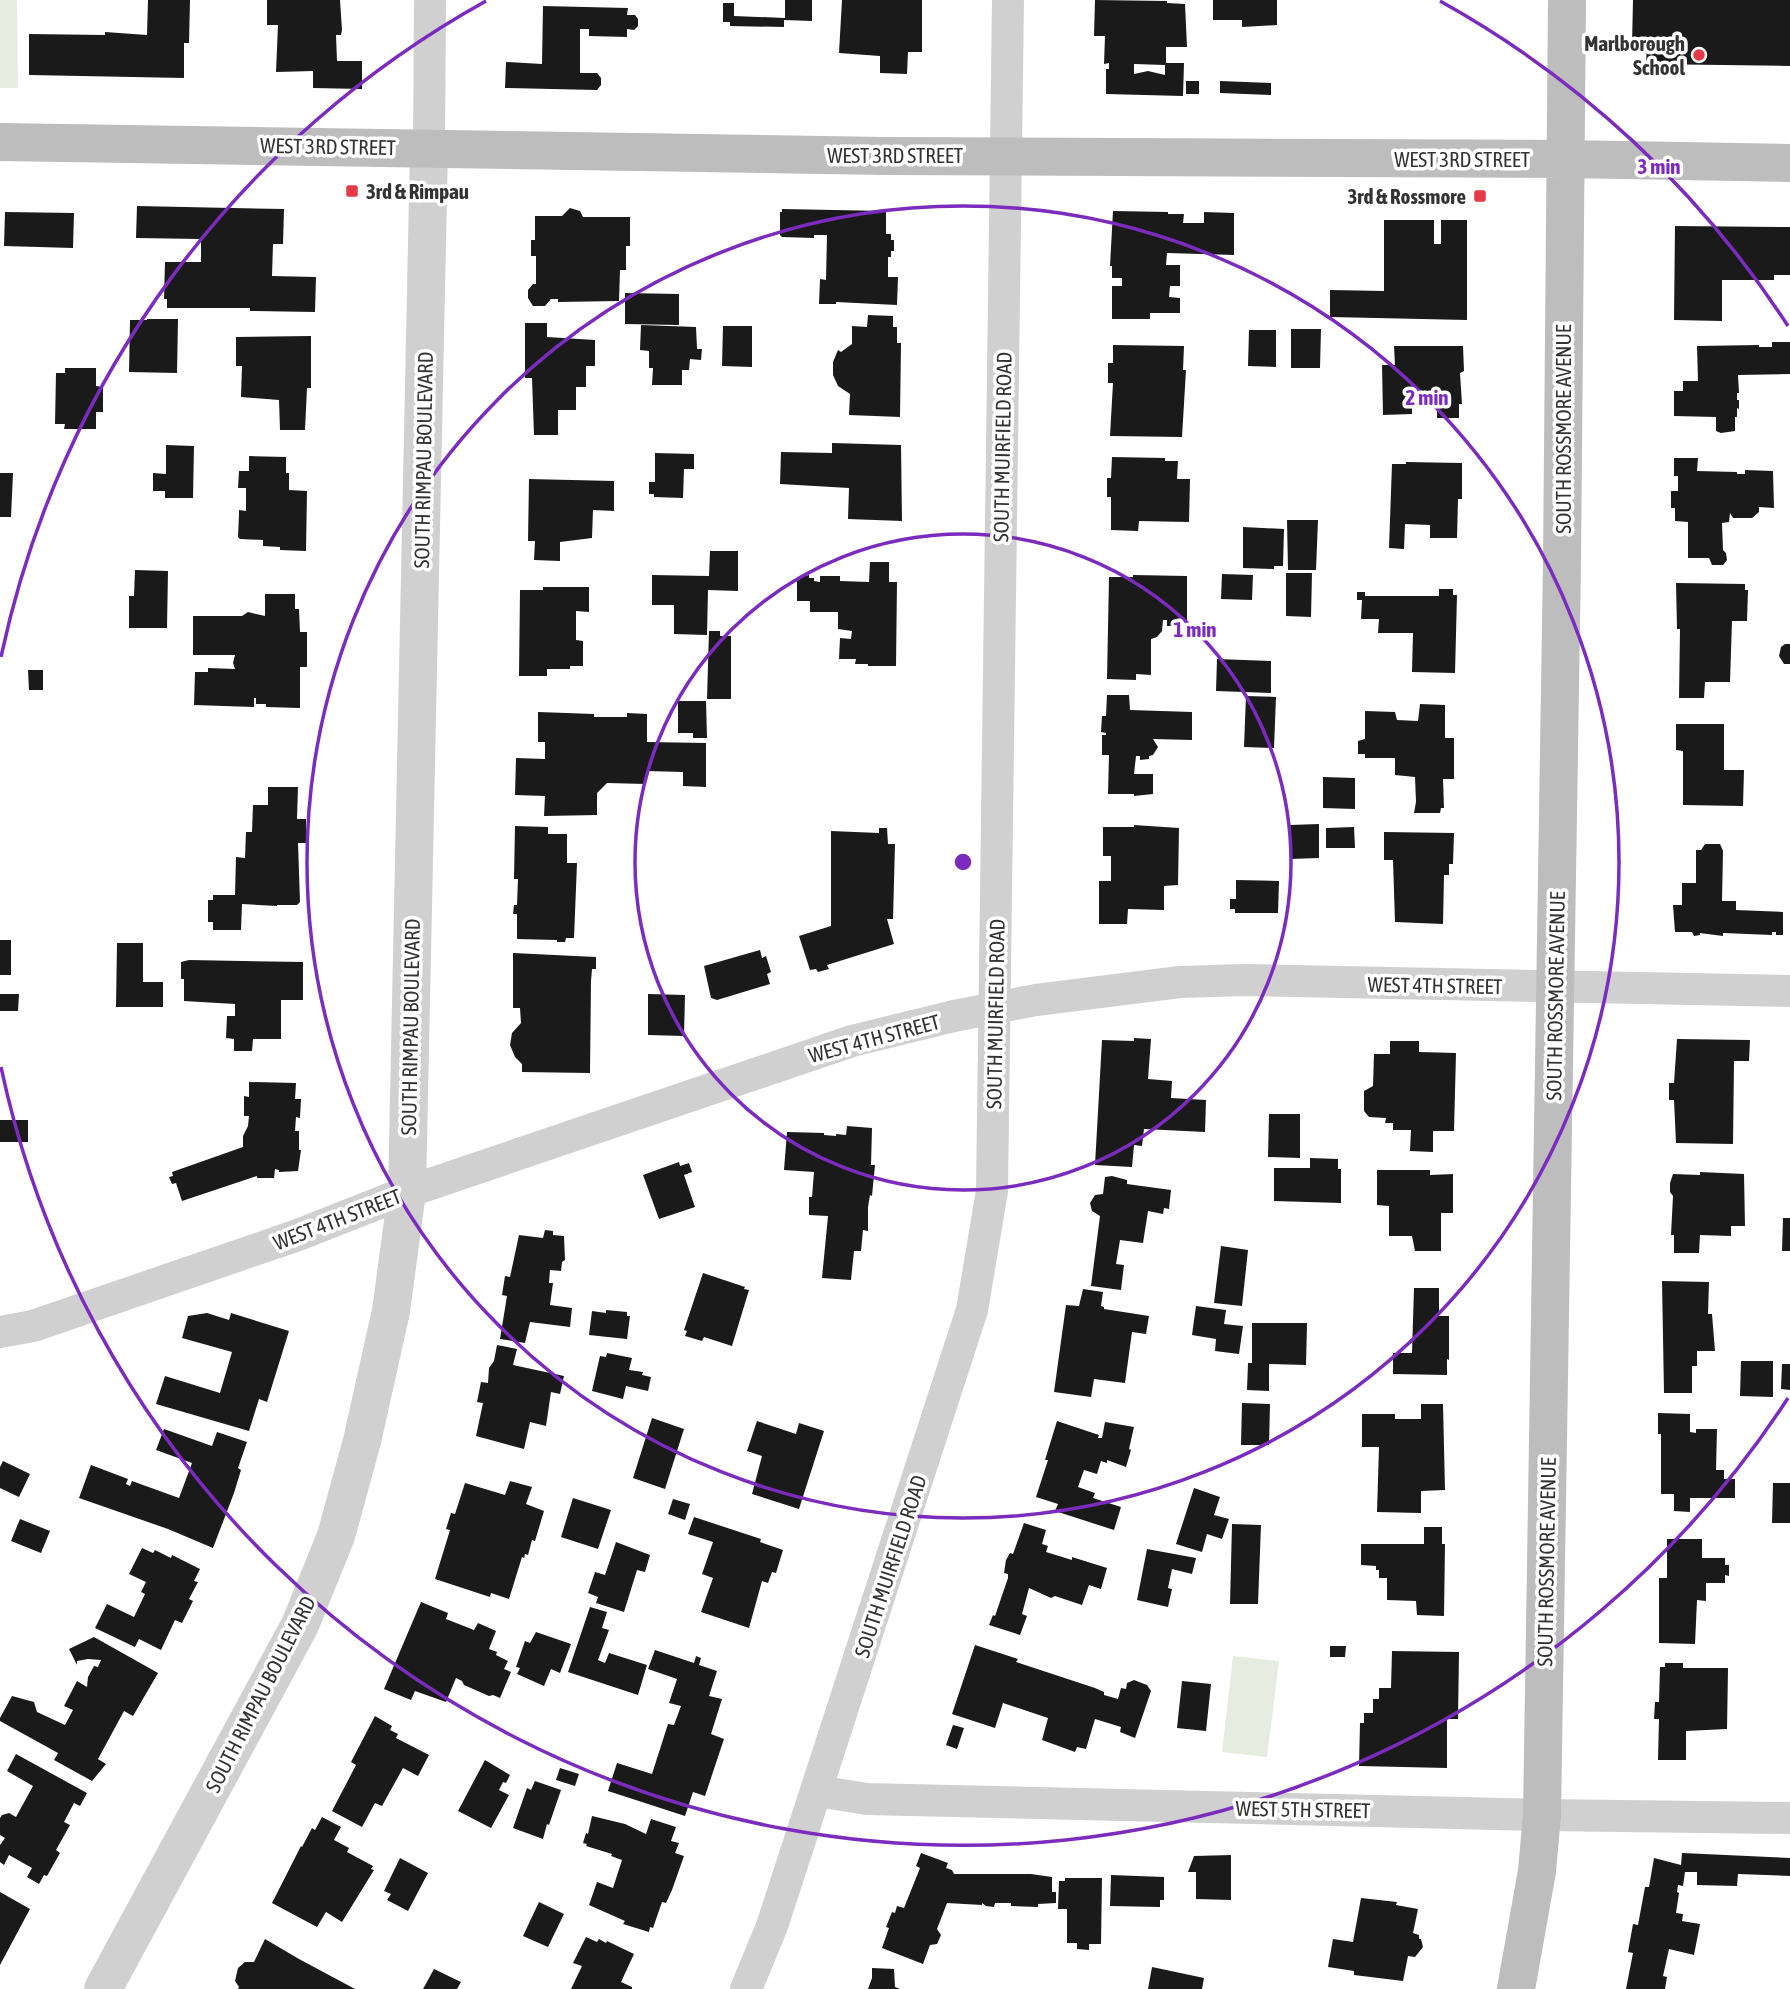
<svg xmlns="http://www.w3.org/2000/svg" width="1790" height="1989" viewBox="0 0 1790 1989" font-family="'Asap Condensed',sans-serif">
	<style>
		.green { fill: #e6ecdf }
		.building { fill: #1a1a1a; fill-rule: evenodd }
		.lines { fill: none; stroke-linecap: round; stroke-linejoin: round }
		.minor { stroke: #d0d0d0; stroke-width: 32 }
		.tertiary { stroke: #d0d0d0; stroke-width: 38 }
		.secondary { stroke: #bdbdbd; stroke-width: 38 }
		.ring { fill: none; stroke: #7b2cbf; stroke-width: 3.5 }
		.poi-dot { fill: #e63946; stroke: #fff; stroke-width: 2.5 }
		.labels { text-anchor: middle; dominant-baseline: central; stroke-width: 7; stroke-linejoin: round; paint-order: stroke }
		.poi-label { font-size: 21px; font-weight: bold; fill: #333; stroke: #fff; text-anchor: end }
		.street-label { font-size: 21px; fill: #333; stroke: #fff }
		.centre { fill: #7b2cbf; stroke: #fff; stroke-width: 3.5 }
		.ring-label { font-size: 21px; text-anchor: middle; font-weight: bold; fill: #7b2cbf; stroke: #fff; stroke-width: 7; stroke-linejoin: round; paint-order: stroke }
	</style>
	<rect width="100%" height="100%" fill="#fff"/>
	<path class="green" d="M0,0H17L18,88H0Z
		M1233,1656L1279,1661L1267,1757L1222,1752Z"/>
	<path class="building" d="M148,0H190L189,43H184V78L29,75V34L105,35V32L147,35Z
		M267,0H340L342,30L341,35H336L337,61H362V89L313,88V71L276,72L278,25H267Z
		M785,0H812V21L784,20V27L730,26V22H723V3H734V16L785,18Z
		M842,0H922V52H908L907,74L880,73V56L839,53Z
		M1095,0L1167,1V3L1185,4L1187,47H1166V63H1184L1183,96L1106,94V69H1109V63L1104,64L1105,36H1094ZM1134,64L1165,65V75L1148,71L1134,74Z
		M1213,0H1277V25L1242,27V20H1213Z
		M1633,0H1790V66L1646,64L1647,45H1632Z
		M543,6L628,8L627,15H635L638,19V26L634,30L627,29V37L589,36V29H580V73H597L601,78V85L597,90L505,88L506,62L542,64Z
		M1186,81H1199V94H1186Z
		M1220,81L1271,83V95L1220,93Z
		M137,206L284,209L283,244H273L272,276L316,277L315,312L250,311V308H167V299H164L165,262H201V239L136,238Z
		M570,208L580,211L583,217H630V246H626V270H620L619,301L558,302V299H551L545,306H533L528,298V290L533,284H536V256H531V240H535V216H562Z
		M782,209L886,211V234H891V240H894V251H891V257H888V277H898L897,305L836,302V304H819L820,279L826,280L827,235H814V238L782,237L780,235V212H782Z
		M1113,211L1168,212V214H1184L1183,223H1204V212L1234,213V255L1167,253L1166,265H1180V286H1170L1169,297L1180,298V313H1150V319H1112V286H1122V278H1112V266H1110Z
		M5,212L74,213L73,248L4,246Z
		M1384,220H1434V244H1441V220H1467V320L1330,317V290L1384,291Z
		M1675,226L1790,227V275H1774V280H1722V321L1674,320Z
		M625,293L679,294V325L625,324Z
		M868,315L893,316V327H897V343H901L900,417L849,415L850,394L838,386L833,375V362L838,350L841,352L852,344V326L867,327Z
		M147,319H178L177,373L129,372L130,320H147Z
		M525,323H547V337L595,340V366H586V387H576V410H558V435H534L532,378H525Z
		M641,325L696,327L697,349H702L701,360L690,359L689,370H682V385H652L653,368H649V351L640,350Z
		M723,326H752V367L722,366Z
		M1291,329H1321L1320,368H1291Z
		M1249,330H1276V367L1248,366Z
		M311,336V388H307L305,430H280L279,400L241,397L242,366H236V337Z
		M1772,342H1790V374L1738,375L1739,393H1737V400H1739V409L1737,408V417H1735V431L1721,433L1716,431V417L1674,416V391H1683V381H1698L1697,346L1759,345V347H1772Z
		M1113,345L1184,346L1183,370H1186L1182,437L1110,436L1113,383H1108V363H1113Z
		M1394,346H1463L1464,371L1460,373L1462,404H1459V418H1437V404H1412V414L1383,415L1382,365H1395Z
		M65,368H96V386L103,387V412H96V429H64L65,424H55L56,373H65Z
		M832,443L901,445L902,521L848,519L849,488L780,484L781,452L832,453Z
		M166,445L194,446L193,498H165V491H153V473L166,474Z
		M655,453L694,454V469H684L683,498L654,497V494H649V482H655Z
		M249,456L286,457V473H289V490L307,491L306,551L280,550V547L263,546V540L240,539L238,537L239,514V510L246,511V488H238L239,471H249Z
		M1112,457L1165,458V461H1178L1177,479H1190L1189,522L1139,521L1138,531L1111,530V497H1107V478H1111Z
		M1674,458H1698L1697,471L1737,472V474H1745V470L1773,471L1774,508L1759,507V512L1752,518H1733L1730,513L1729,522L1722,523L1723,550L1726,553L1727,560L1723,565H1712L1709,558H1688V522L1675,521V508H1671V491H1678V476H1674Z
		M1406,462L1462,463V499H1458L1457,538H1430V525L1405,524L1404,549L1389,548L1392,464H1406Z
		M0,473H13L11,517H0Z
		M529,479L614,481V511L593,510L592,538L560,542V561L534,560L535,541H528Z
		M1287,520H1318L1316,570H1288Z
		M1243,527L1284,529L1283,566H1274V569L1243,568Z
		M710,551H738V591L708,590L707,635L674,634V605H652V575L709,576Z
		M870,562H889V582H897L896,666H868V664H855L856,659H839L840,638L851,639L852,631L838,629V612H810V601H797V578L809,575V578H814V581L820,582V576H840V581L869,582Z
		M135,570L168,571L167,628H129V596H134Z
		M1286,573H1312L1311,617L1286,616Z
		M1222,574L1253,575L1252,600L1221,599Z
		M1133,575L1187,576V621H1181V626H1167V620H1163L1162,631L1157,637L1151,639V675L1136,674V680L1107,679L1109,577H1133Z
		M1676,583L1745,584V590H1748L1747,621H1732L1730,682H1705L1704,698H1679L1680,629H1677Z
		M543,587H589V612L576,611V640L583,641V666H570V669H547V676H519L520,590H543Z
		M1439,589H1453V595H1457L1455,673L1412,672L1413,633H1378L1379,619H1361L1362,600H1357V592H1365V596H1439Z
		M265,594H295V609H299L300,632H307V667H300V708L266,707V704H256V698H254V707L194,705L195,672H208V668L235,669L233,663L235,655H193V616H242L248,612L265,616Z
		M709,631H720V636H731V699H707Z
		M1785,644H1790V664H1784L1779,656L1781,647Z
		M1217,659L1271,661V693L1216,691Z
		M28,670H43V690H29Z
		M1107,695H1129L1130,710L1192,712V740L1153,739L1158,747L1153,755L1149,756V759L1140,760V756H1136L1134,774H1153V794L1134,796V794H1108L1109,755H1102V735H1106V733L1101,732L1102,716H1106Z
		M1246,696L1276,697L1274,748L1244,747Z
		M678,701H706L707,738H693V733H678Z
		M1420,704L1445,705V738H1454V779H1443L1444,808H1441L1440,813H1414L1416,802L1415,777L1395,775V758H1365V754H1358V741L1365,739V711L1395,712L1397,720L1418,721Z
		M538,712L594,714V717H627V713L647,714V742L706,743V787L683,786V772L646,771V784L607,783L597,793V815L544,816L545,796L515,795L516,758L545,759V742H538Z
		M1676,724H1724V770H1744L1743,806L1683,805V751L1676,750Z
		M1323,777L1355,778V809L1323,808Z
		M268,787H298L297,819H306V843H298L300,902L297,905H277V906L242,904L241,930H213V922H208V900H213V895H235L236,857L245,858L246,832H252L253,805H268Z
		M1319,824V858L1290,859V825Z
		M1134,825L1179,828L1178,885L1164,886V910L1128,909L1127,924H1099V881H1111V856H1103V827H1134Z
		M515,826L548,827V834H567V863H577L574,938H566L565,942H557V940L517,939V914H513L514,905H517L518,879H514Z
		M1354,827L1355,848H1326V828Z
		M879,828H887L888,844H895L893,919H887L894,944L827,965L829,969L818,972L816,969L810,970L799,936L831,926V831L879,833Z
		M1384,832L1454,833L1453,864H1449V875H1444L1443,924L1395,922L1393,860H1384Z
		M1705,844H1720L1723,851L1722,901H1736V910L1783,912V935H1776V932H1772V935L1723,933V936L1700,933V935L1694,936L1692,932H1675L1673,905H1682V883H1696V850H1701Z
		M1236,880L1279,881L1278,913H1235V909H1230V899H1236Z
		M0,940H11V975H0Z
		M117,943H143V982H163V1007H116Z
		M760,950L762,958L766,956L771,972L767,974L770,984L717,1000L711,998L704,966Z
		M513,953L596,957V969H592L591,981L590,1073L522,1072V1064L515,1057L510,1045L512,1033L521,1023L520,1008H513Z
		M189,960L303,962V1000H281V1039H253L252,1051H234V1039L226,1038L227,1016H235V1004L184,1001V979H181V962Z
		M0,994H19L18,1011H0Z
		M648,994L685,995L684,1036L648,1035Z
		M1134,1038L1151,1039L1148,1079L1172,1081L1171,1098L1206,1100L1205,1132L1144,1129L1142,1146L1134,1145L1132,1167L1095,1165L1102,1040L1134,1041Z
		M1677,1039L1750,1040L1749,1061H1734L1733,1144L1676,1143L1674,1100H1669V1083H1674Z
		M1390,1041H1419V1052L1456,1053L1454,1131H1433V1152L1410,1151L1411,1130H1393V1123H1385L1386,1118L1369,1117L1364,1111V1091L1373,1086L1374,1054H1390Z
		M249,1082L296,1083L295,1099H301L300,1118L296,1117L295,1131H299V1150H301L298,1171L279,1172V1170L275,1169L274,1178H257V1176L182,1201L176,1183L172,1184L169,1177L173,1176L172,1172L243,1147V1136L248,1126L249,1116H244V1096L249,1097Z
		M1269,1114H1300V1158L1268,1157Z
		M0,1120H28V1142H0Z
		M847,1126L872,1128L871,1165H875L872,1196L870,1195L868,1207V1231L863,1230L861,1251H854L851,1280L822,1278L828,1216L809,1215V1197H812L814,1172L784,1170L787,1132L824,1133V1135L836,1136V1134L846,1135Z
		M1310,1158L1338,1159V1169H1341V1203L1274,1201V1168H1310Z
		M679,1162L680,1166L689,1163L692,1172L684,1175L695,1207L659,1219L643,1175Z
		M1377,1170H1430V1175L1453,1174V1213H1441V1251H1415L1412,1236H1389V1206L1377,1205Z
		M1700,1172L1744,1174L1745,1226H1731V1236L1700,1235L1699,1253H1674V1235H1671L1673,1196L1670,1192V1183L1673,1174L1700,1175Z
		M1112,1176L1127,1180V1184L1171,1190L1169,1209L1164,1208L1163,1214L1148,1211L1143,1243L1120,1240L1116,1264L1124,1265L1121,1290L1091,1286L1100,1216L1092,1211L1090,1203L1095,1195L1103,1194L1105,1177Z
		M1783,1218H1790V1251H1782Z
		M545,1230L553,1231V1235L564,1236L565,1260L562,1262L561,1271L550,1270L549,1283H553L550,1305L572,1308L570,1327L530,1322L525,1343L500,1339L507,1296L502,1295L505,1276L510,1277L519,1235L543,1238Z
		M1221,1246L1248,1250L1242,1306L1214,1303Z
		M703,1273L745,1287L744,1289L749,1290L732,1346L704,1337L702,1341L685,1336L687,1331L684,1330Z
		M1662,1281L1709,1282L1708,1314H1712L1715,1351H1697V1366H1692V1393H1664Z
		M1414,1288H1439V1316H1449V1360L1447,1359V1375L1393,1374V1353H1412Z
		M1083,1289L1103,1292L1101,1306L1104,1307V1309L1149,1316L1146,1334L1132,1332L1125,1383L1094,1379L1091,1397L1054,1392L1066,1305L1079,1306Z
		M1196,1306L1226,1310L1224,1324L1243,1326L1239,1354L1215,1351L1216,1339L1192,1335Z
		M606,1310L627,1312V1316H630L627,1339L589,1335L592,1311L606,1313Z
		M207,1313L229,1320L231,1313L289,1331L267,1402L259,1399L249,1431L156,1404L165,1376L220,1393L232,1352L182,1338L188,1316Z
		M1252,1323H1307L1306,1365L1269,1364V1391L1247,1390L1248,1363H1252Z
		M497,1345L517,1349L513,1365L564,1376L560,1394L551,1392L546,1426L530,1422L524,1449L476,1436L483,1403L477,1402L481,1382L488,1383L489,1368L494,1361Z
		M607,1353L632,1358L629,1370L643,1372L642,1375L651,1377L648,1391L626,1386L623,1399L592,1391L600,1356L606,1357Z
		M1741,1361H1773V1397L1740,1396Z
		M1782,1364H1790V1390L1781,1389Z
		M1242,1403L1270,1404L1269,1445H1241Z
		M1421,1404H1443L1445,1490L1421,1491V1513L1377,1512L1379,1447H1362V1414H1395V1419H1421Z
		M1658,1413L1690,1414V1432L1696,1433V1429H1717L1716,1470H1724V1479H1735V1498H1690V1512L1674,1511V1494H1661V1434H1658Z
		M652,1418L684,1429L665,1489L633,1478Z
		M757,1421L796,1434L799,1423L824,1431L799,1509L752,1494L762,1456L747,1451Z
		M1057,1421L1099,1435L1098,1438H1102L1105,1422L1134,1427L1129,1449L1131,1450L1126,1467L1107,1460V1463L1101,1461L1097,1474L1084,1470L1078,1487L1095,1493L1093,1498L1121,1507L1114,1530L1055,1511L1058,1504L1036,1497L1048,1460H1045Z
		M164,1429L212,1446L217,1432L247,1442L238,1468L241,1470L234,1493L213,1548L168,1529L79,1498L91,1465L128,1479L126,1484L130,1486L132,1481L179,1498L192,1463L156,1450Z
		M3,1461L30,1474L19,1497L0,1488V1467Z
		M510,1481L532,1487L526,1504L544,1511L535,1541L532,1540L528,1555L525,1554L524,1558L522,1557L509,1599L491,1593L490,1597L435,1579L450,1530L446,1529L451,1513L455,1514L465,1483L505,1495Z
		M1773,1483H1790V1523H1772Z
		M1194,1488L1220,1497L1214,1515L1229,1519L1222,1539L1207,1534L1202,1552L1176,1544Z
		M573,1498L611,1510L598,1549L561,1537Z
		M673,1499L690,1504L685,1520L668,1514Z
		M694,1517L761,1539L760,1542L783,1550L776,1573L772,1572L768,1583L762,1581L749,1628L701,1612L713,1578L702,1574L713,1542L688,1534Z
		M20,1519L50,1531L41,1553L11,1541Z
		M1024,1523L1046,1530L1042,1544L1048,1546L1046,1552L1072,1560V1557L1107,1568L1101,1589L1089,1585L1082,1605L1055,1596L1051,1598L1029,1588L1022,1614L1027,1616L1020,1635L989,1625L993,1615L995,1616L1008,1578V1574L1004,1573L1006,1560L1010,1553L1013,1554Z
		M1232,1524L1261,1525L1258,1604H1230Z
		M1424,1527H1442V1544H1445L1444,1616L1417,1615L1416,1601L1387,1600V1578H1379V1570H1376V1566L1361,1565V1544H1424Z
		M1667,1539H1702V1558H1725V1565H1729V1576L1725,1575V1583H1706V1601L1697,1600L1695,1644L1659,1643V1578H1667Z
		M616,1542L650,1555L645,1572L637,1570L624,1612L596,1603L598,1597L588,1593L595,1572L605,1575Z
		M142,1548L153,1553L155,1550L171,1558L172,1555L200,1569L194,1581L198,1582L189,1599L193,1601L182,1623L175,1620L161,1650L139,1639L135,1647L95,1628L107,1604L134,1617L145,1594L141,1592L146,1582L129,1574Z
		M1147,1549L1196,1558L1192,1574L1172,1569L1168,1588L1172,1589L1168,1607L1137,1600Z
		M421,1602L448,1613L446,1619L474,1630L478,1623L496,1631L489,1649L497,1652L496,1655L508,1661L504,1669L511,1672L500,1698L493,1695L489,1696L464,1685L462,1681L456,1678L446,1702L415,1691L411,1700L384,1689Z
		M590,1607L607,1612L602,1628L609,1630L598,1660L605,1663L609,1653L647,1665L638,1695L568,1672Z
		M536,1632L571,1644L560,1673L551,1669L544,1686L517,1674L520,1668L516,1667L525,1641L530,1643Z
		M94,1637L158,1673L133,1716L124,1711L98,1759L106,1764L92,1781L54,1760L58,1753L0,1721V1718L12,1696L34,1702L37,1712L65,1725L73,1710L64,1706L77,1681L87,1687L88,1677L94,1666L98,1667L101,1660L88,1659L77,1661V1665L69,1649Z
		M975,1645L1018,1659L1016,1662L1095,1688L1104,1692V1695L1118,1699L1121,1688L1126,1689L1127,1683L1134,1680L1147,1685L1151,1691L1135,1738L1120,1732L1121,1727L1095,1719L1086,1749L1077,1747L1075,1752L1042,1740L1048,1718L1003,1703L995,1728L952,1714Z
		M1330,1646H1346L1345,1657H1330Z
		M655,1650L694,1663L696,1656L701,1658L699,1665L717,1671L709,1696L722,1699L711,1734L724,1739L705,1796L693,1792L685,1816L608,1791L617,1763L652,1774L668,1724L674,1725L681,1706L669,1703L677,1679L648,1669Z
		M1392,1651L1459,1652L1458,1719H1447V1768L1359,1766L1360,1723H1364V1713H1373V1699H1379V1688H1391Z
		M1665,1663H1683V1668H1728L1727,1729L1686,1731V1760H1658L1659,1719H1654L1655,1702H1659L1660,1667H1665Z
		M1182,1681L1211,1684L1206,1731L1177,1728Z
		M375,1716L392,1726L390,1730L398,1734L396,1738L429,1755L418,1776L403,1768L382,1806L375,1803L362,1827L332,1811L356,1765L351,1762Z
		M953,1725L964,1728L957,1749L946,1745Z
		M16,1754L87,1793L80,1806L74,1803L64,1822L70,1825L56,1850L60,1853L47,1876L44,1875L39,1884L27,1877L32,1868L9,1855L4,1865L0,1862V1845L5,1838L0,1835V1818L2,1815L9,1813L16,1817L33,1786L7,1771Z
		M485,1760L510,1775L506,1783L503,1782L499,1790L509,1795L491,1828L458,1811Z
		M560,1768L579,1774L575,1786L556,1780Z
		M535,1781L561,1790L549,1825L547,1824L543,1839L513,1828L527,1788L531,1790Z
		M592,1816L625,1824L646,1834L651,1819L676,1827L671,1841L679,1843L675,1853L684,1856L672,1890L666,1903L662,1902L653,1928L650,1927L649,1932L623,1924L625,1921L589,1905L597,1882L613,1888L622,1860L611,1856L612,1854L586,1846L587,1844L583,1843L586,1833L588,1834Z
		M322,1817L341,1827L334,1840L349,1848L347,1852L373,1866L371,1869L374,1870L342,1922L326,1912L317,1927L272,1903L301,1846L302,1847L312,1828L315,1830Z
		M921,1853L948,1863L946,1868L952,1870L954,1874H1031L1052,1877V1892H1056V1903L1038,1904V1907L1011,1906V1903H995L994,1907L986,1906L982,1903V1905L947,1903L937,1929L941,1935L937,1944L930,1945L923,1964L882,1948L889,1928L886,1927L892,1912L895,1913L897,1906L904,1908L920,1868L916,1866Z
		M1682,1853L1790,1858V1876L1738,1874L1737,1886L1697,1885V1872H1685L1683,1886L1678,1885L1677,1892L1679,1893L1676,1913L1683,1914L1682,1921L1700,1924L1694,1955L1669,1949L1663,1976L1667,1977L1665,1989H1626L1633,1953L1628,1952L1633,1924L1638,1925L1645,1887H1649L1654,1858L1681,1865Z
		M1231,1855V1900L1196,1899V1872H1188L1194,1856Z
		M400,1858L428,1873L408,1911L387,1900L391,1894L384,1891Z
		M1111,1875L1164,1877V1900H1160V1907L1110,1906Z
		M1065,1878H1102L1101,1944H1089V1950L1077,1949V1943H1067V1909H1058L1059,1881H1065Z
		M0,1892L30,1909L0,1965Z
		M1361,1898L1397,1902L1396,1905L1418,1909L1413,1933L1419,1935V1939H1421L1423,1947L1415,1957L1408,1956L1403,1981L1354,1975V1971L1328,1967L1333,1939L1353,1942Z
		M539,1902L564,1914L548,1947L523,1936Z
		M586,1937L597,1942L599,1939L606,1943L607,1941L634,1954L621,1982L632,1987V1989H571L582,1966L573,1963Z
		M265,1939L299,1959L355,1989H238L239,1987L235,1981L238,1968L245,1962H254Z
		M1152,1967L1204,1978L1202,1989H1148Z
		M872,1968L894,1969L895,1987L900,1989H868L872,1978Z
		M434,1969L461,1982L457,1989H423Z"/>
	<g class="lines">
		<path class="minor" d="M429,148L430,0
			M0,1332L33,1326L298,1235L407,1192L852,1041L954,1016L1036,1000L1180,982L1245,980L1790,991
			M817,1791L867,1799L1542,1815L1790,1818
			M746,1989L772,1926L972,1310L992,1191L1008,0"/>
		<path class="tertiary" d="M103,1989L300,1625L336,1536L362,1441L391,1311L407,1192L429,148"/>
		<path class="secondary" d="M0,142L885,156L1565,159L1790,163
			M1516,1989L1537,1871L1542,1815L1562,563L1567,0"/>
	</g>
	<g class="ring">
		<circle cx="963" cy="862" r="328"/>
		<circle cx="963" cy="862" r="656"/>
		<path d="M1788 1398A984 984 0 0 1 1 1067M1 657A984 984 0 0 1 486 1M1440 1A984 984 0 0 1 1788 326"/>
	</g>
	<g class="poi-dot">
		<circle cx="1699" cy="55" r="7"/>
		<rect x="345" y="184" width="14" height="14" rx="3.5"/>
		<rect x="1473" y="189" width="14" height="14" rx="3.5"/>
	</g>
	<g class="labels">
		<g class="poi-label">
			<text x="1685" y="43">Marlborough<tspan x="1685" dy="24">School</tspan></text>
			<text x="366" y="191" text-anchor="start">3rd &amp; Rimpau</text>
			<text x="1466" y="196">3rd &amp; Rossmore</text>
		</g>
		<g class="street-label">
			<text transform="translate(328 146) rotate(1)">WEST 3RD STREET</text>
			<text x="895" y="155">WEST 3RD STREET</text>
			<text x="1462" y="159">WEST 3RD STREET</text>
			<text transform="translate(1563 429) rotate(-90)">SOUTH ROSSMORE AVENUE</text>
			<text transform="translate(1002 447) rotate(-89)">SOUTH MUIRFIELD ROAD</text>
			<text transform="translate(423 460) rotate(-89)">SOUTH RIMPAU BOULEVARD</text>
			<text transform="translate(1435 985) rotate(1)">WEST 4TH STREET</text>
			<text transform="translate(1555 996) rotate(-89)">SOUTH ROSSMORE AVENUE</text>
			<text transform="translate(995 1014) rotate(-89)">SOUTH MUIRFIELD ROAD</text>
			<text transform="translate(410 1027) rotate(-89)">SOUTH RIMPAU BOULEVARD</text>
			<text transform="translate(874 1038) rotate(-15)">WEST 4TH STREET</text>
			<text transform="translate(337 1219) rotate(-21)">WEST 4TH STREET</text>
			<text transform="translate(1546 1562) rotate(-89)">SOUTH ROSSMORE AVENUE</text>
			<text transform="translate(890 1566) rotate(-72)">SOUTH MUIRFIELD ROAD</text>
			<text transform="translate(260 1694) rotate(-63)">SOUTH RIMPAU BOULEVARD</text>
			<text transform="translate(1303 1809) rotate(1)">WEST 5TH STREET</text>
		</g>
	</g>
	<circle cx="963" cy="862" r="10" class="centre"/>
	<g class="ring-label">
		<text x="1659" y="174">3 min</text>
		<text x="1427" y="405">2 min</text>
		<text x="1195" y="637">1 min</text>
	</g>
</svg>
